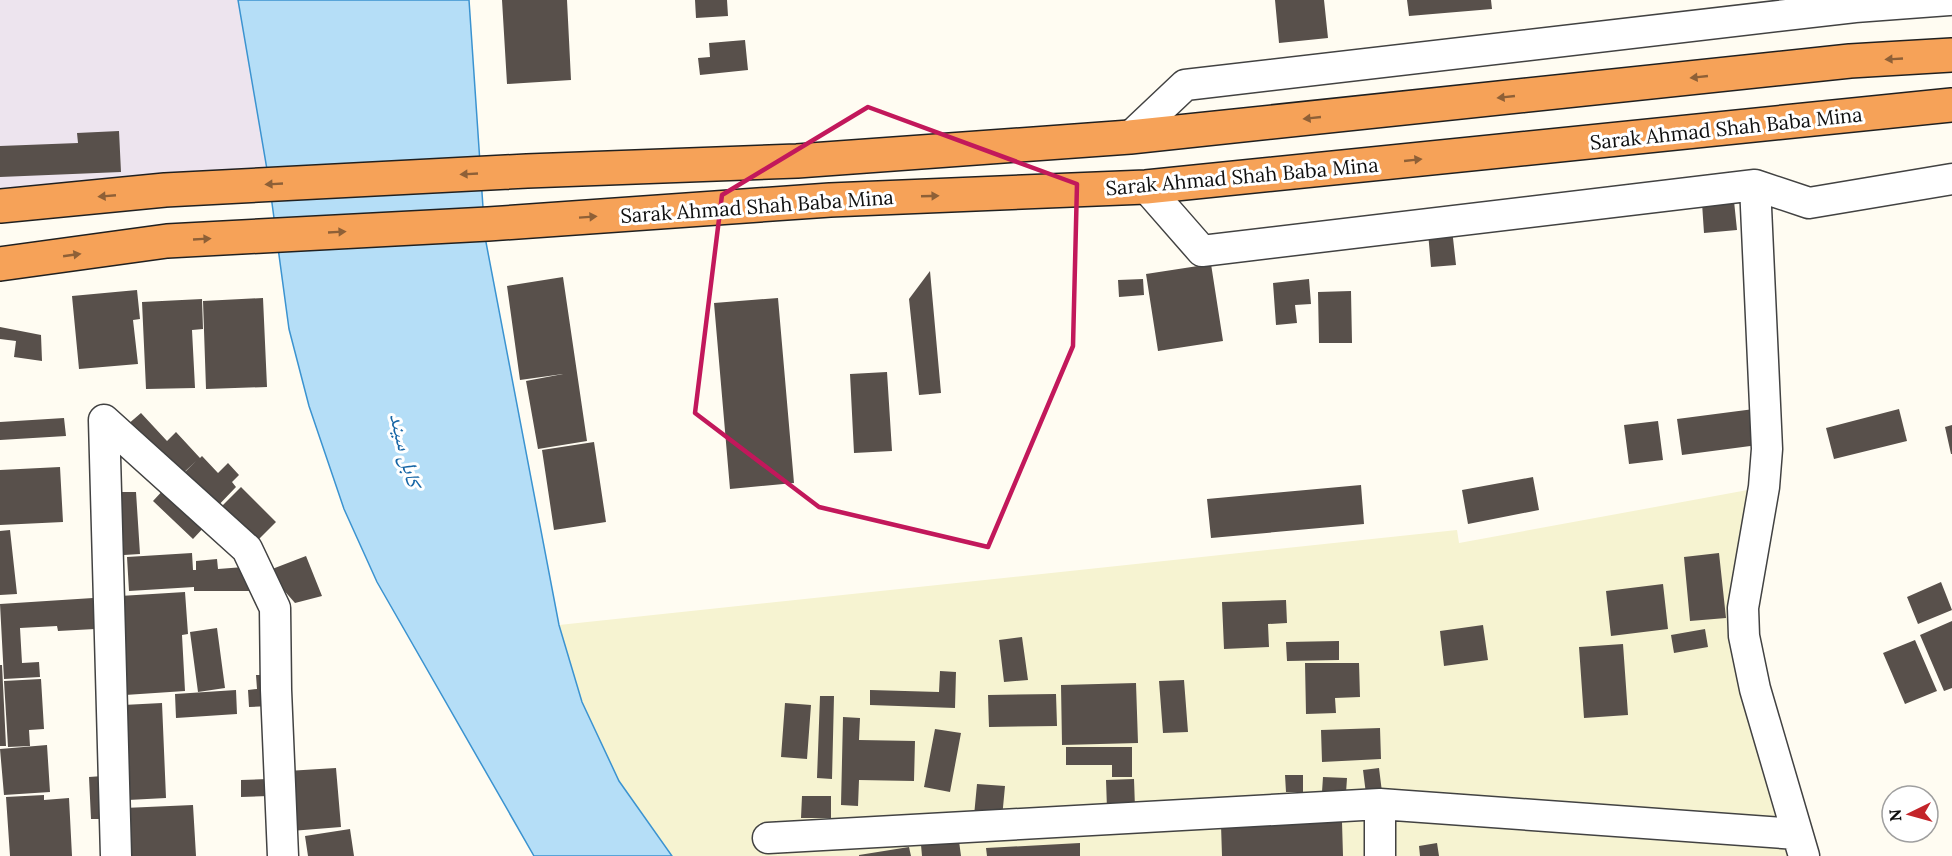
<svg xmlns="http://www.w3.org/2000/svg" width="1952" height="856" viewBox="0 0 1952 856" font-family="Lora,'Noto Naskh Arabic',serif">
	<style>
		.industrial { fill: #ede4ee }
		.farmland { fill: #f6f3d1 }
		.water { fill: #b5def7; stroke: #3b93d0; stroke-width: 1.5 }
		.building { fill: #58504b }
		.lines { fill: none; stroke-linecap: round; stroke-linejoin: round }
		.street-casing { stroke: #424242; stroke-width: 33 }
		.highway-casing { stroke: #202020; stroke-width: 36 }
		.street { stroke: #fff; stroke-width: 30 }
		.highway { stroke: #f6a258; stroke-width: 33 }
		.oneway { fill: #8e6037 }
		.marked { fill: none; stroke: #c2185b; stroke-width: 4.5; stroke-linejoin: round }
		.labels { text-anchor: middle; dominant-baseline: central; stroke-width: 6; stroke-linejoin: round; paint-order: stroke }
		.street-label { font-size: 20px; fill: #0f0f0f; stroke: #fff }
		.water-label { font-size: 21px; font-style: italic; fill: #1565a5; stroke: #fff }
	</style>
	<rect width="100%" height="100%" fill="#fffcf2"/>
	<path class="industrial" d="M0,0H238L269,181L0,206Z"/>
	<path class="farmland" d="M1764,487L1747,582L1804,856H672L619,781L582,702L559,625L1457,530L1459,543Z"/>
	<path class="water" d="M238,0H469L485,237L559,625L582,702L619,781L672,856H534L377,582L344,509L309,406L289,329L269,181Z"/>
	<path class="building" d="M502,0H567L571,80L507,84Z
		M695,0H727L728,16L696,18Z
		M1275,0H1324L1328,38L1279,43Z
		M1407,0H1491L1492,9L1409,16Z
		M745,40L748,70L700,75L698,58L710,57L709,43Z
		M119,131L121,172L0,177V146L78,143L77,133Z
		M1734,201L1737,230L1704,233L1702,203Z
		M1452,229L1456,265L1431,267L1428,232Z
		M1211,264L1223,341L1158,351L1146,274Z
		M930,271L941,393L919,395L909,299Z
		M563,277L587,441L538,449L526,381L563,374L520,380L507,286Z
		M1143,279L1144,295L1119,297L1118,280Z
		M1309,279L1311,304L1295,305L1297,323L1276,325L1273,283Z
		M137,290L140,319L133,320L138,364L79,369L72,296Z
		M1351,291L1352,343H1319L1318,292Z
		M263,298L267,387L206,389L203,301Z
		M778,298L794,483L730,489L714,303Z
		M202,299L203,329L192,330L195,388L146,389L142,302Z
		M0,327L41,335L42,361L14,357L16,341L0,339Z
		M887,372L892,451L854,453L850,374Z
		M1754,409L1758,445L1682,455L1677,419Z
		M1899,409L1907,441L1834,459L1826,428Z
		M141,413L167,441L176,432L200,458L202,456L218,473L228,463L239,475L232,482L236,487L213,511L180,477L196,461L177,479L127,425Z
		M64,418L66,436L0,440V422Z
		M1658,421L1663,460L1629,464L1624,425Z
		M1952,425V454H1951L1945,427Z
		M594,442L606,522L554,530L542,450Z
		M60,467L63,522L0,525V470Z
		M1533,477L1539,510L1468,524L1462,490Z
		M1361,485L1364,524L1211,538L1207,499Z
		M166,487L206,525L193,539L153,501Z
		M241,487L276,522L251,547L216,512Z
		M120,492H136L140,554L124,555Z
		M10,530L17,594L0,595V531Z
		M192,553L193,570H196V561L217,559L218,569L244,567L251,591H194V587L129,591L127,557Z
		M1719,553L1726,618L1690,621L1684,557Z
		M306,556L322,596L295,603L267,571Z
		M1941,582L1952,610L1918,624L1907,597Z
		M1663,584L1668,629L1611,636L1606,591Z
		M185,592L188,634L182,635L185,691L125,695L120,596Z
		M93,598L95,629L58,631L57,626L20,628L22,663L39,662L40,677L4,679L0,604Z
		M1286,600L1287,623L1268,624L1269,647L1224,649L1222,602Z
		M1952,621V688L1944,691L1920,635Z
		M1483,625L1488,660L1444,666L1440,631Z
		M217,628L225,688L198,692L190,632Z
		M1705,629L1708,647L1674,653L1671,635Z
		M1022,637L1028,680L1004,682L999,640Z
		M1915,640L1937,691L1905,704L1883,653Z
		M1339,641V660L1287,661L1286,642Z
		M1623,644L1628,715L1584,718L1579,647Z
		M1305,663H1359L1360,697L1335,698L1336,713L1306,714Z
		M0,665H2L6,746H0Z
		M940,671L956,672L955,708L870,705V690L939,692Z
		M256,675H269L270,706L249,707L248,690L257,689Z
		M41,679L44,729L29,730L30,746L8,747L4,681Z
		M1184,680L1188,732L1163,733L1159,681Z
		M1136,683L1138,743L1062,745L1061,685Z
		M236,690L237,714L176,718L175,694Z
		M1056,694L1057,726L989,727L988,695Z
		M820,696H834L832,779L817,778Z
		M162,703L166,798L128,800L123,705Z
		M785,703L811,705L807,759L781,757Z
		M843,717L860,718L859,740L915,741L914,781L859,780L858,806L841,805Z
		M1380,728L1381,759L1322,762L1321,730Z
		M935,729L961,733L950,792L924,787Z
		M47,745L50,792L4,795L0,749Z
		M1066,747H1132V777H1112V765H1066Z
		M336,768L341,827L291,831L287,771Z
		M1379,768L1382,792L1366,794L1363,770Z
		M1285,775H1303V792H1286Z
		M103,776L106,819H91L89,777Z
		M1323,777L1347,778L1346,793L1322,792Z
		M268,779L269,796L241,797V780Z
		M1134,779L1135,808L1107,809L1106,780Z
		M977,784L1005,786L1002,818L974,816Z
		M44,795V800L69,798L72,856H10L6,797Z
		M802,796H831V818H801Z
		M193,805L196,856H126L124,808Z
		M1342,822L1343,856H1222L1221,825Z
		M350,829L354,856H308L305,836Z
		M959,841L961,856H922L921,845Z
		M1080,843V856H987L986,848Z
		M1437,843L1439,856H1420L1419,846Z
		M909,847L911,856H859V855Z"/>
	<g class="lines">
		<defs>
			<path id="street" d="M1130,137L1185,85L1855,7L1949,0
				M1755,185L1767,449L1764,487L1743,608L1744,636L1755,689L1804,856
				M1146,187L1202,251L1755,185L1809,203L1952,179
				M104,420L247,549L275,608L276,690L283,856
				M104,420L116,856
				M768,838L1380,804L1797,834
				M1380,856V804"/>
			<path id="highway" d="M0,206L165,190L527,171L797,161L1130,137L1850,61L1952,55
				M0,264L167,241L488,224L830,200L1146,187L1952,105"/>
		</defs>
		<use href="#street" class="street-casing"/>
		<use href="#highway" class="highway-casing"/>
		<use href="#street" class="street"/>
		<use href="#highway" class="highway"/>
	</g>
	<defs><path id="oneway-solid" d="M-6-.8H1V-3.2L6.5 0L1 3.2V.8H-6Z" transform="scale(1.5)"/></defs>
	<g class="oneway">
		<use href="#oneway-solid" transform="translate(1894 59) rotate(177)"/>
		<use href="#oneway-solid" transform="translate(1699 77) rotate(174)"/>
		<use href="#oneway-solid" transform="translate(1506 97) rotate(174)"/>
		<use href="#oneway-solid" transform="translate(1312 118) rotate(174)"/>
		<use href="#oneway-solid" transform="translate(1413 160) rotate(-6)"/>
		<use href="#oneway-solid" transform="translate(469 174) rotate(177)"/>
		<use href="#oneway-solid" transform="translate(274 184) rotate(177)"/>
		<use href="#oneway-solid" transform="translate(107 196) rotate(175)"/>
		<use href="#oneway-solid" transform="translate(930 196) rotate(-2)"/>
		<use href="#oneway-solid" transform="translate(588 217) rotate(-4)"/>
		<use href="#oneway-solid" transform="translate(337 232) rotate(-3)"/>
		<use href="#oneway-solid" transform="translate(202 239) rotate(-3)"/>
		<use href="#oneway-solid" transform="translate(72 255) rotate(-8)"/>
	</g>
	<path class="marked" d="M868,107L1077,184L1073,346L988,547L819,507L695,413L722,195Z"/>
	<g class="labels">
		<g class="street-label">
			<text transform="translate(1726 128) rotate(-6)">Sarak Ahmad Shah Baba Mina</text>
			<text transform="translate(1242 176) rotate(-5)">Sarak Ahmad Shah Baba Mina</text>
			<text transform="translate(757 206) rotate(-4)">Sarak Ahmad Shah Baba Mina</text>
		</g>
		<g class="water-label">
			<text transform="translate(406 450) rotate(76)">کابل سيند</text>
		</g>
	</g>
	<g transform="translate(1910 814) rotate(265)"><circle r="28" fill="#ffffff" stroke="#9f9f9f" stroke-width="1.5"/>
	<path d="M0-4.5L10 22L0 15L-10 22Z" fill="#c3242a"/>
	<text y="-9" font-size="16" font-weight="bold" text-anchor="middle" fill="#0f0f0f">N</text>
	</g>
</svg>
